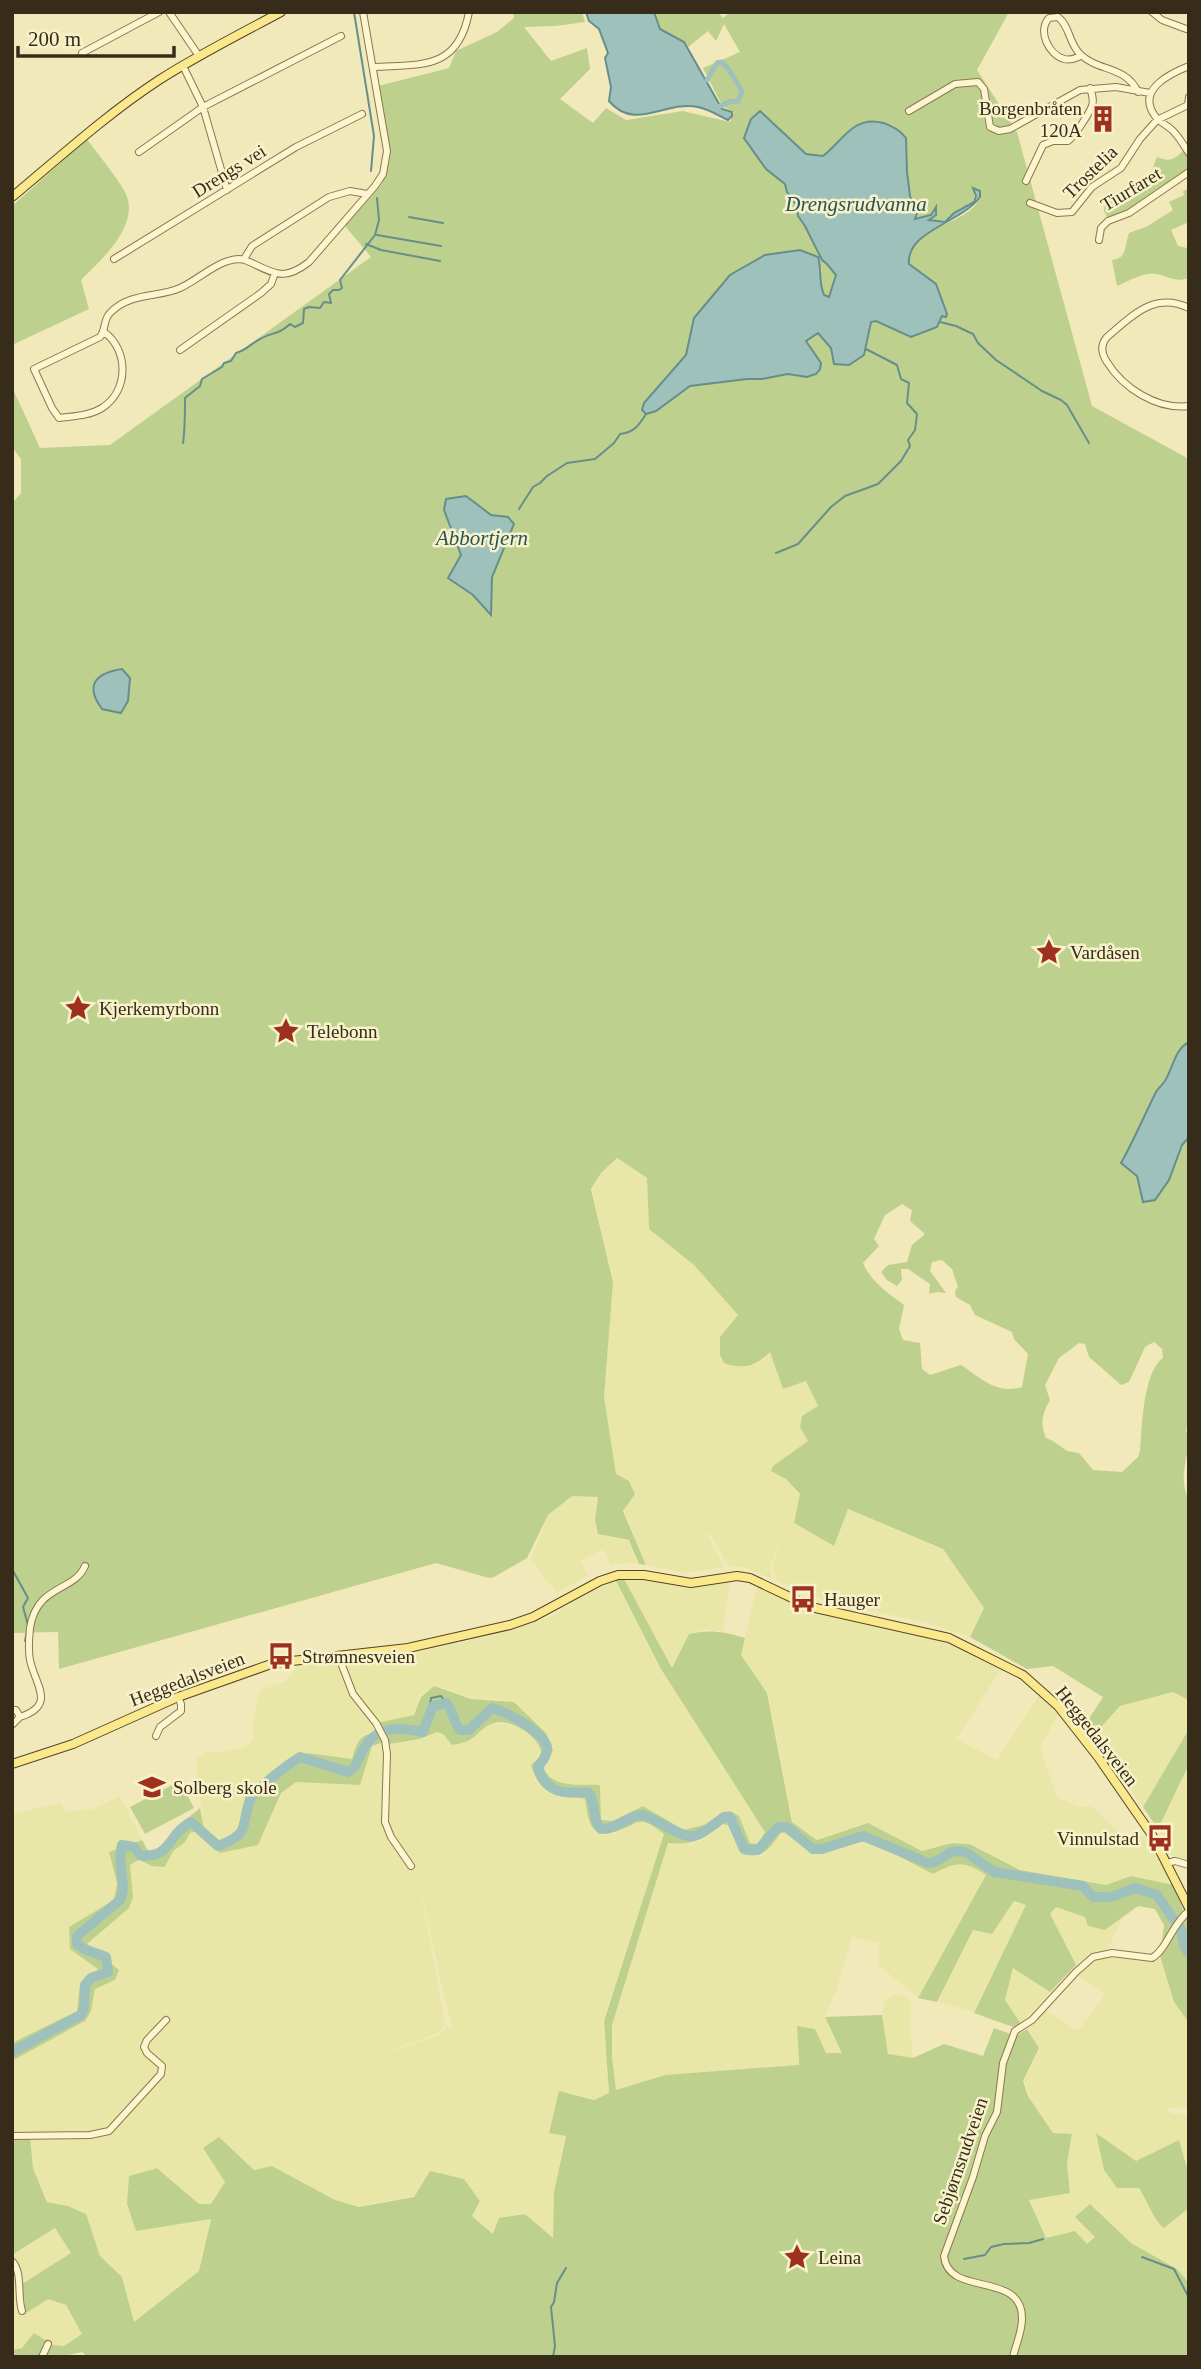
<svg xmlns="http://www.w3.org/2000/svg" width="1201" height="2369" viewBox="0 0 1201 2369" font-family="Georgia,serif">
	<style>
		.farmland { fill: #e8e7a7; fill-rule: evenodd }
		.green { fill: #bed08d; fill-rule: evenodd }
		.water { fill: #9fc1bc; stroke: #668f8b; stroke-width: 2 }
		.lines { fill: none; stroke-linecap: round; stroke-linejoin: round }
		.stream { stroke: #668f8b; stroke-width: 2 }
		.canal { stroke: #9fc1bc; stroke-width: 5 }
		.river { stroke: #9fc1bc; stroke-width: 10 }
		.minor-casing { stroke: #897853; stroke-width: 8 }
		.major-casing { stroke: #564528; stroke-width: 10 }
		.minor { stroke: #fcf5cd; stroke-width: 6 }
		.major { stroke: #fae88d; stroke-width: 8 }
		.labels { text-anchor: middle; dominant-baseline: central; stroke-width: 5; stroke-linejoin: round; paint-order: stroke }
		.poi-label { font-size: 19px; fill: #372c19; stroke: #f8f2ca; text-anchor: start }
		.street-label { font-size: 19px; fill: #372c19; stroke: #f8f2ca }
		.water-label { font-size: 21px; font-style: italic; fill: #275458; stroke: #f8f2ca }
	</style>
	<rect width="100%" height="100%" fill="#f1e9ba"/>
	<path class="farmland" d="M617,1158L647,1179L649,1229L694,1265L738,1315L720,1337V1355L724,1363L735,1367L746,1366L760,1363L770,1352L783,1389L806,1381L818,1406L802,1416L800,1427L808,1441L774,1466L771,1471L786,1479L800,1495L794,1523L834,1546L847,1509L943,1550L984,1608L970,1637L927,1623L826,1601L777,1581L773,1568L779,1542L770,1567L772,1579L744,1567L728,1566L710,1533L707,1534L724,1567L684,1573L646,1565L624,1510L635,1493L630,1481L616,1474L604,1398L613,1281L592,1189L601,1174Z
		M572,1496L598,1497L595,1520L598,1534L629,1541L639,1564L625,1563L610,1565L604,1549L580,1561L588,1575L557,1593L531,1560L548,1515Z
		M623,1577H645L667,1582L730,1578L723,1631L705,1629L689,1634L672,1669Z
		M615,1581L661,1669L765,1832L758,1843H750L739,1816L730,1811L723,1812L707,1824L684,1830L643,1806L613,1821L601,1819L600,1785L561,1784L546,1774L543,1767L553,1750L546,1733L514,1701L471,1698L434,1686L420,1696L414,1715L376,1723L354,1693L344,1668L347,1663H373L510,1631L555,1615L574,1601Z
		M758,1584L789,1599L949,1639L1004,1665L956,1739L997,1760L1040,1694L1059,1713L1040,1747L1057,1797L1079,1807L1091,1806L1123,1835L1149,1836L1172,1885L1131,1876L1106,1885L1021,1870L970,1843L952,1842L922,1851L868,1823L817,1839L793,1822L768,1694L741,1655Z
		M338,1658L353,1694L380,1730L366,1733L357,1741L352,1759L308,1753L291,1756L245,1796L241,1825L220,1842L204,1828L196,1758L206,1752H223L244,1748L254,1739L253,1724L260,1690L285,1682L303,1660Z
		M1174,1692L1189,1700V1729L1143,1807L1084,1725L1102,1726L1120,1706Z
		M492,1723L510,1724L527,1732L541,1747V1755L531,1765L535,1782L546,1791L585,1799L588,1822L594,1831L603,1835L614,1834L639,1822L652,1825L664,1834L603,2021L609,2093L594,2100L559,2091L549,2132L565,2136L554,2192L553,2238L525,2213L499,2218L494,2234L472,2215L481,2201L464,2180L430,2171L414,2196L358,2206L335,2200L273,2166L254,2170L219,2137L203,2148L225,2182L212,2204H199L157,2167L129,2176L127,2204L136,2231L210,2219L199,2270L134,2323L122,2277L100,2255L86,2214L68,2206L48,2202L33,2168L30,2135L14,2136L12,2157V2061L85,2021L91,2011L95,1989L115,1980L118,1970L87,1945L129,1908L133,1897L130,1866L139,1860L152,1866L185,1842L190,1833L197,1831L220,1853L258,1845L281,1793L296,1782L360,1785L372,1746L387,1742L388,1822L390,1744L420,1740L437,1732L443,1735L452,1745L469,1741ZM418,1876L444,1996L453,2030L447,2025L445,2029L439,2035L394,2050L371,2052L394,2049L438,2033L445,2024Z
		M1188,1764H1189V1863L1173,1858L1158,1829Z
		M120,1796L142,1840L109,1852L117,1884L114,1900L69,1927L71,1949L99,1970L80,1984L77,2011L12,2043V1814L61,1803L65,1812L93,1809Z
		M721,1824L727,1825L742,1854L753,1857L764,1855L781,1833H786L811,1853H821L857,1842L875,1844L933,1874L955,1863L970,1866L986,1875L918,1997L878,1965L879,1943L852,1937L836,1991L825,2017L842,2053H826L797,2026L798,2066L664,2075L616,2090L612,2058V2025L668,1843L690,1845L706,1838Z
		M1014,1902L1026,1905L974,2012L938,2002L973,1930L992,1934Z
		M1056,1907L1086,1917L1088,1926L1105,1930L1122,1919L1108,1948L1089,1954L1076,1965L1049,1914Z
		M1121,1955L1152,1962L1160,1957L1174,2002L1189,2024V2089L1185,2091L1189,2098V2107L1166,2108L1172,2114H1189V2174L1179,2140L1136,2161L1096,2134L1104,2170L1117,2188H1139L1151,2205L1157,2223L1165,2228L1189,2208V2283L1177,2269L1130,2242L1090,2204L1075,2217L1095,2237L1087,2244L1075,2231L1046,2238L1030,2200L1070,2193L1067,2165L1073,2135L1053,2133L1029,2096L1024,2081L1040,2048L1028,2028L1045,2010L1078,2031L1105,1994L1078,1975L1089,1964L1102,1957Z
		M1014,1968L1050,1993L1021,2024L1005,1999Z
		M894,1994L903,1996L911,2002L910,2031L913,2058L888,2054L882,2015L885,2002Z
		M55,2228L71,2253L22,2284L26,2312L48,2299L66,2305L83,2334L64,2346L53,2345L12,2350V2264L18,2268L12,2256Z"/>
	<path class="green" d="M513,12H582L585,22L555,26L524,27L551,61L587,48L590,69L560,99L593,123L606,108L626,120L683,111L730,122L734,112L723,107L703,68L740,52L724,24L716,41L708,31L687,48L660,29L654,12H718L723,18L731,12H1009L977,70L1017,132L1092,406L1189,459V1042C1175,1049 1173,1067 1166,1079C1164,1084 1159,1087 1156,1092C1144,1116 1134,1140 1121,1163L1137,1176L1169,1180L1182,1145L1189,1137V1415L1186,1431L1189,1435C1189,1458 1177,1478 1189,1500V1700L1173,1692L1120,1706L1102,1726L1085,1725L1103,1697L1053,1666L1027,1669L970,1637L984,1608L943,1549L848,1509L834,1546L794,1523L800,1494L786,1479L771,1471L773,1466L808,1441L800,1427L802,1416L818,1406L806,1381L783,1389L770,1352C756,1366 743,1370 724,1363L720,1355V1337L738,1315L694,1265L649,1229L647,1178L617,1158L601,1173L591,1189L613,1282L604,1397L616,1474L629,1481L635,1494L623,1511L646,1565L639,1564L629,1540L598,1534L595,1520L598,1497L572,1496L548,1515L527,1558L494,1577L489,1578L436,1563L59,1669L58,1632L12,1633V503L21,493V459L12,447V387L40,448L110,445L371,257L345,226L382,184L389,150L378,86L449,68L456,51L497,32L514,18ZM760,111L806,155L823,156C834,147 869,122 883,123C894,123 900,130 906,138L907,172L910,196L917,213L914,219L932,215L936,207V215L929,220L945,222C949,219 951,216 954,213C967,202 976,210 974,188L981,192C976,228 905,222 909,264C930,281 951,293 940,324L911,337L876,321L871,322L864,355L849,365L831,356V348L819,333L805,341L814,351L807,377L788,374L762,379H747L690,386L656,411L662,381L674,371L686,355L822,269C819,279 818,291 829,298L836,275L798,216C797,203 788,196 785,184L766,169L744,138L751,119ZM466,496L491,515L508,517L514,524L491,577L490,614L473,595L448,578L461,555ZM902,1204L912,1210L910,1221L925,1234L912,1245L907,1262L888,1265L881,1272L887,1280L897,1286L902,1280L901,1269H908L930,1284L929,1294L937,1292L946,1293L930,1271L932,1262L942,1260L952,1269L958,1287L955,1291L956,1297L970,1305L975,1315L1012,1332L1014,1339L1028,1354L1022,1387C998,1395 980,1378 961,1365L930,1375L922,1369L920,1343L903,1340L899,1329L904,1305C888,1293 871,1282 863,1263L879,1246L874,1239L885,1215ZM1154,1342L1162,1349L1163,1358C1143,1372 1142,1427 1140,1451L1138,1457L1122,1472L1093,1470L1079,1453L1067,1451L1053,1441L1046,1438C1040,1424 1042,1414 1050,1400L1045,1385L1059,1358L1079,1343L1085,1344L1089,1357L1121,1385L1129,1382L1145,1347Z
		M87,139C99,156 115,174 125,192C142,224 100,261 81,280L89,309L12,345V206Z
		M1184,150L1189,156V171L1130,211L1108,219L1104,211L1105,202C1112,197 1119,198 1127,195C1144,189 1151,175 1156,159L1158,157C1170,163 1176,158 1184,150Z
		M1189,189V222L1171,230L1178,246L1187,248L1189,278C1175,283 1168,276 1156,274C1144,272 1128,281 1117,286L1112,260C1128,258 1124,246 1129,233L1146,227L1173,210L1169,202L1184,195L1183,191Z
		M623,1577L672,1668L689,1634C710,1629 725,1632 745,1638L741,1655L767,1693L792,1822L817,1840L868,1823L922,1851L952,1843L970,1844L1020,1870L1106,1885L1131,1876L1173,1885L1189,1924V2023L1174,2002L1160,1956L1164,1925L1155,1909L1138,1906L1105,1930L1088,1926L1085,1917L1056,1907L1050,1914L1076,1965L1050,1992L1013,1968L1005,2000L1021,2024L1016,2028L974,2013L1026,1905L1014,1901L992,1934L973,1930L937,2002L918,1998L986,1875C962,1860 957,1862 933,1874L875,1844L857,1841L821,1853H811L785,1833H781C768,1849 764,1860 742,1854L728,1825L721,1824C701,1841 694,1845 668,1843L612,2025V2058L616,2090L665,2075L799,2065L797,2026L815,2029L826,2053H842L825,2017L882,2015L888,2054L913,2058L944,2044L983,2056L994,2028L1016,2036L1027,2029L1039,2048L1023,2081L1028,2096L1053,2133L1072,2134L1067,2164L1070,2193L1029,2200L1046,2238L1075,2231L1087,2244L1095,2237L1075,2217L1090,2204L1131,2243L1177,2269L1189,2283V2357H88L82,2352L60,2357H12V2350L22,2348L34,2333L53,2345L64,2346L82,2334L66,2305L48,2299L26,2313L22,2284L71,2253L55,2228L12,2255L14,2137L30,2136L33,2168L47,2202L68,2206L86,2214L100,2256L122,2277L134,2322L199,2271L211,2219L136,2231L127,2204L129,2176L157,2168L199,2204H211L225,2182L203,2148L219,2137L254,2170L272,2166L335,2200L359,2207L414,2197L430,2171L464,2179L480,2201L472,2216L493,2234L499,2218L525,2214L553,2238L554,2192L566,2136L549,2133L559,2091L594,2100L609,2093L604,2021L664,1834C657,1829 649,1821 640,1822C635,1822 629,1827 625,1828C592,1843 589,1827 585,1799C556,1794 540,1797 531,1765L542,1755C540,1736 509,1716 491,1724C482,1728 476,1737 468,1741C463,1743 457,1744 452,1745L443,1734L437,1732L420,1739L390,1744L377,1723L414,1715L421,1697L434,1686L471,1699L514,1702L546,1733L553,1750L543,1767C552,1789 579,1784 600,1785L601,1820L613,1821L643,1806L684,1830L707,1824L723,1812L730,1811L739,1816L750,1843L758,1844L765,1832L661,1669L615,1579Z
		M1189,1729V1764L1158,1829L1143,1807Z
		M380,1730L387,1741L372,1746L360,1785L296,1782L281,1793L258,1845L220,1853L197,1831L190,1833L185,1842L173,1851L165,1867L152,1866L139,1860L130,1865L133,1897L129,1908L87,1944L119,1970L115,1980L95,1989L91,2011L85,2021L12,2061V2043L77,2011L80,1984L99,1970L70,1949L69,1927L114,1900L117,1883L109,1852L142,1840L150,1854H161L179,1825L200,1808L204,1828L220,1842L242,1826L245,1796L291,1757L308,1753L352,1759C358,1739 359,1736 380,1730Z
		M180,1781L194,1808L145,1834L130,1807Z
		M1096,2133L1136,2161L1179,2140L1189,2175V2208L1164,2228C1154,2221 1147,2200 1139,2188H1117L1104,2170Z"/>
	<path class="water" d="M586,12H654L660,29L684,42L722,109L732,112V116L728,120C717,115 711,110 698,107C666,100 635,132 609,101L611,87L605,58L608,53L599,29L589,21Z
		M760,111L806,154L823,156C834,148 844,133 856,126C873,116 895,124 906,138L907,172L910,196L917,213L915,219L931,215L936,207V215L929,220L945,222L954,213L974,202L976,196L973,188L980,191V197C961,223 906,231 909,264L936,284L947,314L946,317L942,316L937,327L911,337L876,321L871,322L864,355L849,365L834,364L831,348L818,333L806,341L821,363L820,369L816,374L807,377L788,374L762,379H747L690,386L656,411L646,414L642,410L644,403L686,355L694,318L730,275L765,255L800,250L818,257C822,270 818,281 824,295L829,297L836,275L827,264L822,260L805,226L798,216L797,206L787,192L785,184L766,169L744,138L751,119Z
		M466,496L491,515L508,517L514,524L492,577L491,615L473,595L448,578L461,555L444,510L446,499Z
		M122,669L130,678L128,701L121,713L102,709C84,685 96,673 122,669Z
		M1189,1042V1137L1182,1145L1169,1180L1155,1200L1143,1202L1137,1176L1121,1163C1134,1140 1144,1116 1156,1092C1159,1087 1164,1084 1166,1079C1173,1067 1175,1049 1189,1042Z"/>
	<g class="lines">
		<path class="stream" d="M354,12L374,136L371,171
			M409,217L443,223
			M377,235L441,246
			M366,244L381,250L440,261
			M940,322L956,326L973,334L978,343L996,360L1042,391L1061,400L1067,405L1089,443
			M183,443C185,430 185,410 185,398L200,386L202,379L222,367L224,363L231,361L236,353C245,351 252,343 260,339C274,331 277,336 290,324L295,327L303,323L304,309L309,307L320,308L324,302L331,303L329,294L333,290H339L342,288L340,280L375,235L379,220L377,198
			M519,509L533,487L540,483L547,476L567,463L595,459L614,443L620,434C634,433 639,425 646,414
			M776,553L798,544L831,507L845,496L878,484L901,461L910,446L908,440L915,430L917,414L907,403L909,383L901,379L897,365L866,349
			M12,1569L28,1598L23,1607L28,1625
			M25,1641L27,1631
			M431,1711L430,1705L431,1698L441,1696L446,1703
			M1142,2257L1174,2269L1189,2298
			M964,2259L985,2255L991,2247L1004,2244L1029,2243L1043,2239
			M553,2357L555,2346L551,2307L554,2302L557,2283L566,2268"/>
		<path class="canal" d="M707,80L717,63L721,62L727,67L742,91L738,102L731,101L720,106"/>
		<path class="river" d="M12,2052L81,2015L84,2008L85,1985L91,1978L108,1972L106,1957L84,1949L77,1944V1936L120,1900C128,1883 116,1864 122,1845L134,1847L140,1855C171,1860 168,1833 191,1822L218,1846C252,1833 240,1827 250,1800C254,1790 290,1763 300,1757L348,1772C356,1768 357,1762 361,1754C374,1726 396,1726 423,1732L433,1706L446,1703C454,1711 453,1722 460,1730H469L492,1708C506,1712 543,1731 547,1747C548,1755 542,1761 538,1767C546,1794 564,1794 588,1792C597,1803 591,1818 601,1829C616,1830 628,1815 642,1815C649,1816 656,1821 662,1824C695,1843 694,1839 724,1817H730L744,1849L758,1850L778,1827H787L813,1849H822L863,1836L928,1863L935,1862L951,1852L960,1851L967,1853L994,1872L1083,1886L1093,1897H1111L1135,1888L1157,1895L1181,1930L1184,1946L1189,1953"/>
		<defs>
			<path id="minor" d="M169,12L199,56
				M1152,12L1162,20L1189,30
				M82,53L159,12
				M1081,56C1075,58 1071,61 1064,59C1049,55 1037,31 1049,18L1058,17C1070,26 1069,44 1080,54C1098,72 1125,65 1138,92
				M183,66L203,107L227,190
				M1189,66C1169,74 1136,90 1155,116C1159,122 1167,125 1172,130C1179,136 1183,145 1189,153
				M374,67C420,64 458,71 469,12
				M909,111L955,84L978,82L984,89L990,127L999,131L1010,129L1080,90L1116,87L1150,93
				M139,152L203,107L341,36
				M1026,181L1043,145L1053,141H1068C1074,137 1089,114 1092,106C1094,100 1092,94 1090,88
				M1030,203L1057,213L1072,212L1092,187L1121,168L1140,139L1157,120L1188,105L1189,97
				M1099,240L1101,228L1108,221L1129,213L1189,172
				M114,259L296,147L362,114
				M244,259L252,246L329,197L350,191L367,194
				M1189,308C1154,291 1132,316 1107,337C1100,345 1101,353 1107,362C1123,388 1157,410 1189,406
				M104,332C129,350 129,391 102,408C89,416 74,416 59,418L52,408L34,369L100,337C106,330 103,320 110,313C130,292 157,298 180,288C200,279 217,260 239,259C245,259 249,262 254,264C278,276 287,279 309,262L375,186L383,174L387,151L363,12
				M180,350L261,293L271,284L275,273
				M338,1655L353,1694L376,1723L385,1740L387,1754L385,1822L391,1837L411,1866
				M12,1710H16L20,1717L12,1725
				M20,1717C57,1705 35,1685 30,1660C28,1650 29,1638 30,1628C37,1584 74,1592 85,1566
				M156,1736L160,1727L181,1711V1704L178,1697
				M1167,1863L1175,1861L1189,1865
				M12,2136L90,2135L109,2131L161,2074L162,2066L147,2053L144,2047L147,2040L166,2020
				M12,2261C23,2272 17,2296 22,2311
				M42,2357L48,2344
				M1013,2357C1016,2344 1022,2332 1022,2319C1023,2270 948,2298 944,2256L973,2177L985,2136L997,2112L1003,2063L1015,2031L1032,2020L1076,1972L1093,1957L1112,1953L1152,1958C1167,1949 1172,1924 1189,1911"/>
			<path id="major" d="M12,197C60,157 107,114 159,80C198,55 240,34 281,12
				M12,1764L73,1744L178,1697L274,1663L408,1648L510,1625L533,1617L600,1581L618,1575H644L691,1583L737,1576L750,1578L811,1607L949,1638L1023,1675L1058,1706L1098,1757L1152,1835L1189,1908"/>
		</defs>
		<use href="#minor" class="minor-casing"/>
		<use href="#major" class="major-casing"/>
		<use href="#minor" class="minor"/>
		<use href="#major" class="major"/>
	</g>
	<defs>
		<symbol id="building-bare" viewBox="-9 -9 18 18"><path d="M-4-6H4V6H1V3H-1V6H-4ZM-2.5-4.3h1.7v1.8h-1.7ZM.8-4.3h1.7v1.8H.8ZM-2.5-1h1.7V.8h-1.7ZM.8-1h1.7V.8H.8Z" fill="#9e301e" stroke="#f8f2ca" stroke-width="2.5" paint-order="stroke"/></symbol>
		<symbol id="sight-bare" viewBox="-9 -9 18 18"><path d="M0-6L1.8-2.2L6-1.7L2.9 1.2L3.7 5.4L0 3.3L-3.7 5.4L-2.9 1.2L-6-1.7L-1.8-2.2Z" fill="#9e301e" stroke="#f8f2ca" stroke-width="2.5" paint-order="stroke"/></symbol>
		<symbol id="bus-bare" viewBox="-9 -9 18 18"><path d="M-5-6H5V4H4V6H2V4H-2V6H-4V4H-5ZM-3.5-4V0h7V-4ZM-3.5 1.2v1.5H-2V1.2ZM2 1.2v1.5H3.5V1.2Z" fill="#9e301e" stroke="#f8f2ca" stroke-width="2.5" paint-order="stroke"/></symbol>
		<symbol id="school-bare" viewBox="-9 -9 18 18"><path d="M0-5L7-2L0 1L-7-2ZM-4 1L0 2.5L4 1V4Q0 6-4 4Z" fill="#9e301e" stroke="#f8f2ca" stroke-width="2.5" paint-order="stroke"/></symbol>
	</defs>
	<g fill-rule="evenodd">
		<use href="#building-bare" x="1084" y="100" width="38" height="38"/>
		<use href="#sight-bare" x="1030" y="933" width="38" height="38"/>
		<use href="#sight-bare" x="59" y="989" width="38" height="38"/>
		<use href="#sight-bare" x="267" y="1012" width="38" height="38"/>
		<use href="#bus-bare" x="784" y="1580" width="38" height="38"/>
		<use href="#bus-bare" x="262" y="1637" width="38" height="38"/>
		<use href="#school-bare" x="133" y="1768" width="38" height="38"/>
		<use href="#bus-bare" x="1141" y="1819" width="38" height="38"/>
		<use href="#sight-bare" x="778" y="2238" width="38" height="38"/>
	</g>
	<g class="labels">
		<g class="poi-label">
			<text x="1082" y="108" text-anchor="end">Borgenbråten<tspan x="1082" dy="22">120A</tspan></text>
			<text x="1070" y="952">Vardåsen</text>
			<text x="99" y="1008">Kjerkemyrbonn</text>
			<text x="307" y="1031">Telebonn</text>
			<text x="824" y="1599">Hauger</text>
			<text x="302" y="1656">Strømnesveien</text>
			<text x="173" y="1787">Solberg skole</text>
			<text x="1139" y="1838" text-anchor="end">Vinnulstad</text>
			<text x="818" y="2257">Leina</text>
		</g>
		<g class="street-label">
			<text transform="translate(229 171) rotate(-32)">Drengs vei</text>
			<text transform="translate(1090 172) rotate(-44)">Trostelia</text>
			<text transform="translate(1131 189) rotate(-31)">Tiurfaret</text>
			<text transform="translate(187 1679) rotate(-21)">Heggedalsveien</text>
			<text transform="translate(1097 1736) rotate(52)">Heggedalsveien</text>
			<text transform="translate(960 2161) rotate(-71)">Sebjørnsrudveien</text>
		</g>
		<g class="water-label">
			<text x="856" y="204">Drengsrudvanna</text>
			<text x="482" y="538">Abbortjern</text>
		</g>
	</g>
	<rect width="1201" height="2369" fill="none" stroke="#372c19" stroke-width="28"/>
	<path d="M18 46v10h156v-10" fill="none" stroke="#372c19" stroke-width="3.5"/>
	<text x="28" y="46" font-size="21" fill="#372c19" stroke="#f8f2ca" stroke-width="5" paint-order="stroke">200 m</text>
</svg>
